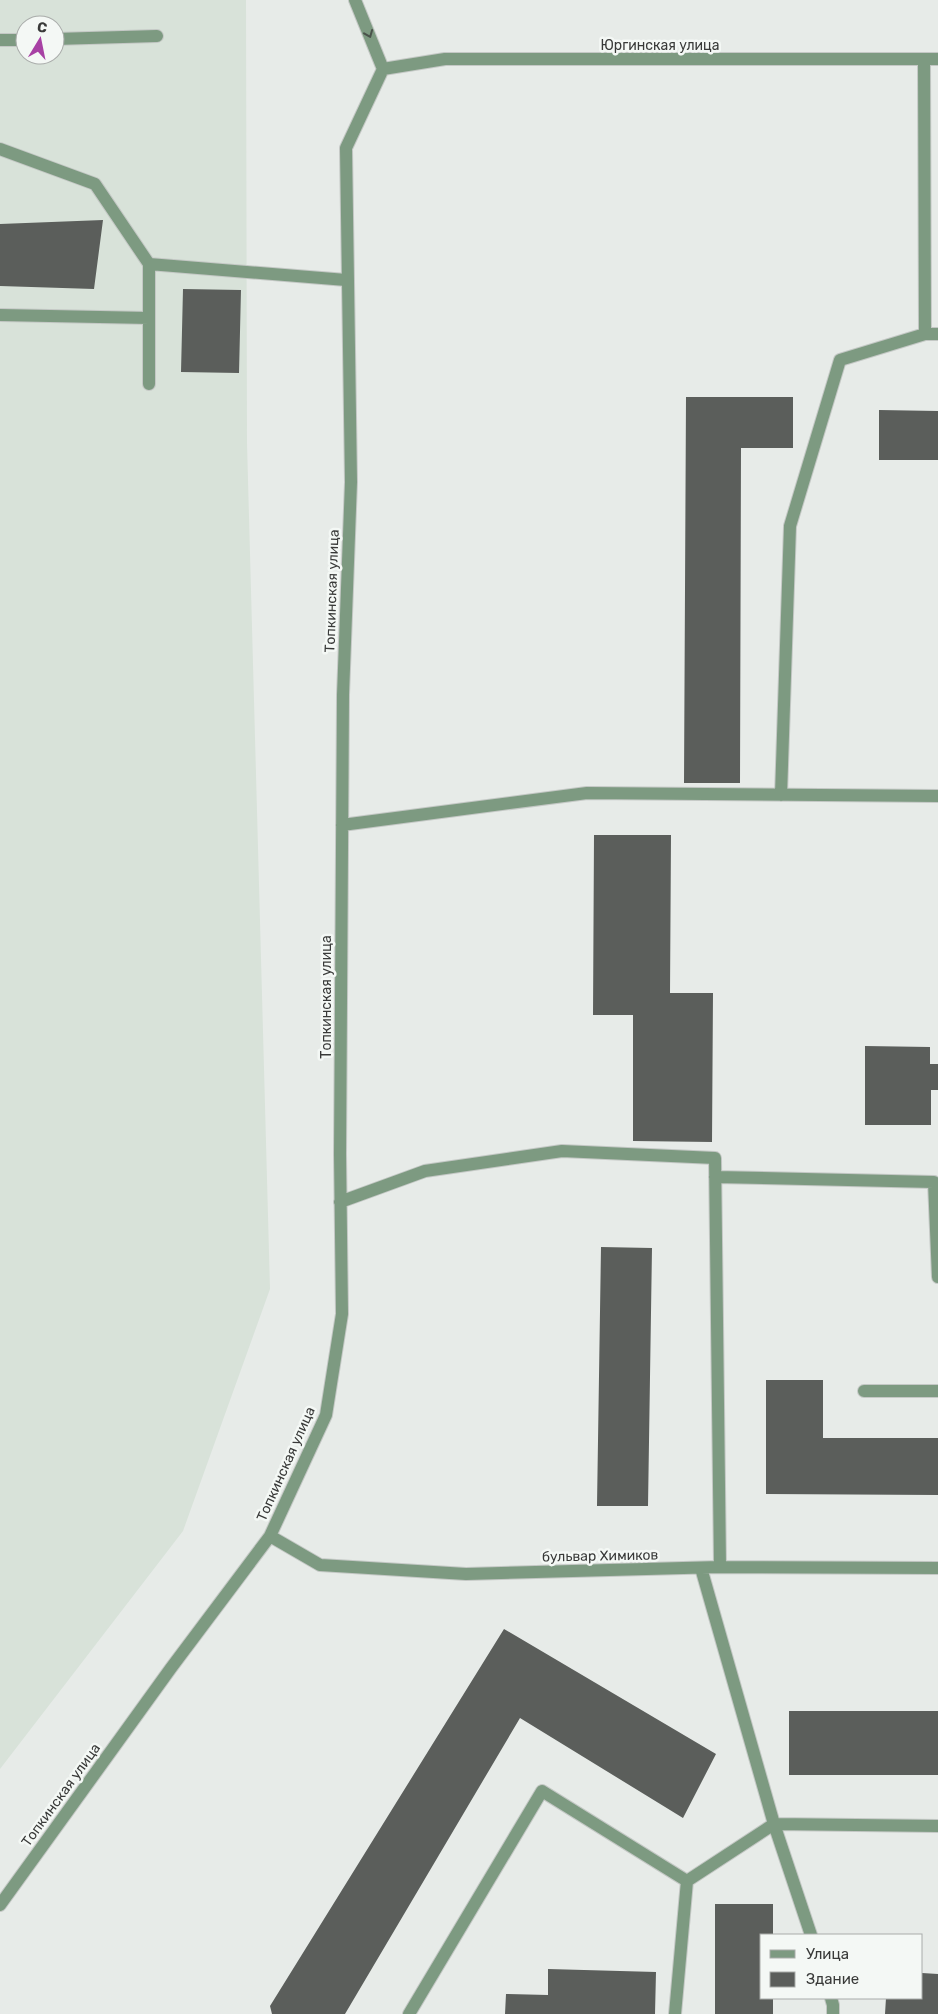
<svg xmlns="http://www.w3.org/2000/svg" width="938" height="2014" viewBox="0 0 938 2014" font-family="Rubik,sans-serif">
	<style>
		.built { fill: #d8e2d9; fill-rule: evenodd }
		.building { fill: #5b5e5b }
		.lines { fill: none; stroke-linecap: round; stroke-linejoin: round }
		.minor-casing { stroke: #c4c8c5; stroke-width: 14 }
		.minor { stroke: #7d9a81; stroke-width: 12 }
		.oneway { stroke: #4a524b }
		.labels { text-anchor: middle; dominant-baseline: central; stroke-width: 5; stroke-linejoin: round; paint-order: stroke }
		.street-label { font-size: 14px; fill: #393a39; stroke: #f4f8f5 }
	</style>
	<rect width="100%" height="100%" fill="#e7ebe8"/>
	<path class="built" d="M0,0H246L247,443L270,1289L183,1531L0,1769ZM25,25H55V55H25Z"/>
	<path class="building" d="M103,220L94,289L0,286V224Z
		M183,289L241,290L239,373L181,372Z
		M686,397H793V448H741L740,783H684Z
		M879,410L938,411V460H879Z
		M594,835H671L670,993H713L712,1142L633,1141V1015H593Z
		M865,1046L930,1047V1064H938V1090H931V1125H865Z
		M601,1247L652,1248L648,1506H597Z
		M766,1380H823V1438H938V1495L766,1494Z
		M504,1629L716,1754L683,1818L520,1718L345,2014H272L270,2006Z
		M789,1711H938V1775H789Z
		M715,1904H773V1935H762V1998H773V2014H715Z
		M548,1969L656,1972L655,2014H505L506,1994L548,1995Z
		M922,1973L938,1974V2014H885L886,1998H922Z"/>
	<g class="lines">
		<defs>
			<path id="minor" d="M55,39L157,36
				M0,40H25
				M924,61L925,334
				M383,69L445,59H938
				M0,149L95,184L149,264V318L0,315
				M149,264L346,280
				M149,384V318
				M781,795L790,526L840,360L925,334H938
				M342,825L587,793L938,796
				M715,1177L934,1182L938,1277
				M340,1202L425,1171L562,1151L715,1158L720,1567
				M864,1391H938
				M270,1536L320,1565L466,1574L720,1567L938,1568
				M701,1568L774,1824L811,1935
				M0,1905L171,1668L270,1536L326,1415L342,1314L340,1154L343,695L351,482L346,148L383,69L355,0
				M831,1998L833,2005V2014
				M409,2014L542,1791L687,1881L774,1824L938,1826
				M675,2014L687,1881"/>
		</defs>
		<use href="#minor" class="minor-casing"/>
		<use href="#minor" class="minor"/>
	</g>
	<defs><path id="oneway-chevron" d="M-2-3.5L2.5 0L-2 3.5" fill="none" stroke-width="1.6" stroke-linecap="round" stroke-linejoin="round" transform="scale(1.25)"/></defs>
	<use class="oneway" href="#oneway-chevron" transform="translate(369 34) rotate(68)"/>
	<g class="labels">
		<g class="street-label">
			<text x="660" y="45">Юргинская улица</text>
			<text transform="translate(332 591) rotate(-88)">Топкинская улица</text>
			<text transform="translate(326 997) rotate(-90)">Топкинская улица</text>
			<text transform="translate(286 1464) rotate(-66)">Топкинская улица</text>
			<text transform="translate(600 1556) rotate(-1)">бульвар Химиков</text>
			<text transform="translate(61 1795) rotate(-54)">Топкинская улица</text>
		</g>
	</g>
	<rect x="760" y="1934" width="162" height="65" fill="#f4f8f5" stroke="#a9acaa"/>
	<rect x="770" y="1950" width="25" height="8" fill="#7d9a81" stroke="#a9acaa"/>
	<text x="806" y="1959" font-size="15" fill="#393a39">Улица</text>
	<rect x="770" y="1972" width="25" height="15" fill="#5b5e5b" stroke="#a9acaa"/>
	<text x="806" y="1984" font-size="15" fill="#393a39">Здание</text>
	<g transform="translate(40 40) rotate(10)"><circle r="24" fill="#f4f8f5" stroke="#a9acaa"/>
	<path d="M0-4L9 19L0 12L-9 19Z" fill="#a741a4"/>
	<text y="-8" font-size="14" font-weight="bold" text-anchor="middle" fill="#393a39">С</text>
	</g>
</svg>
